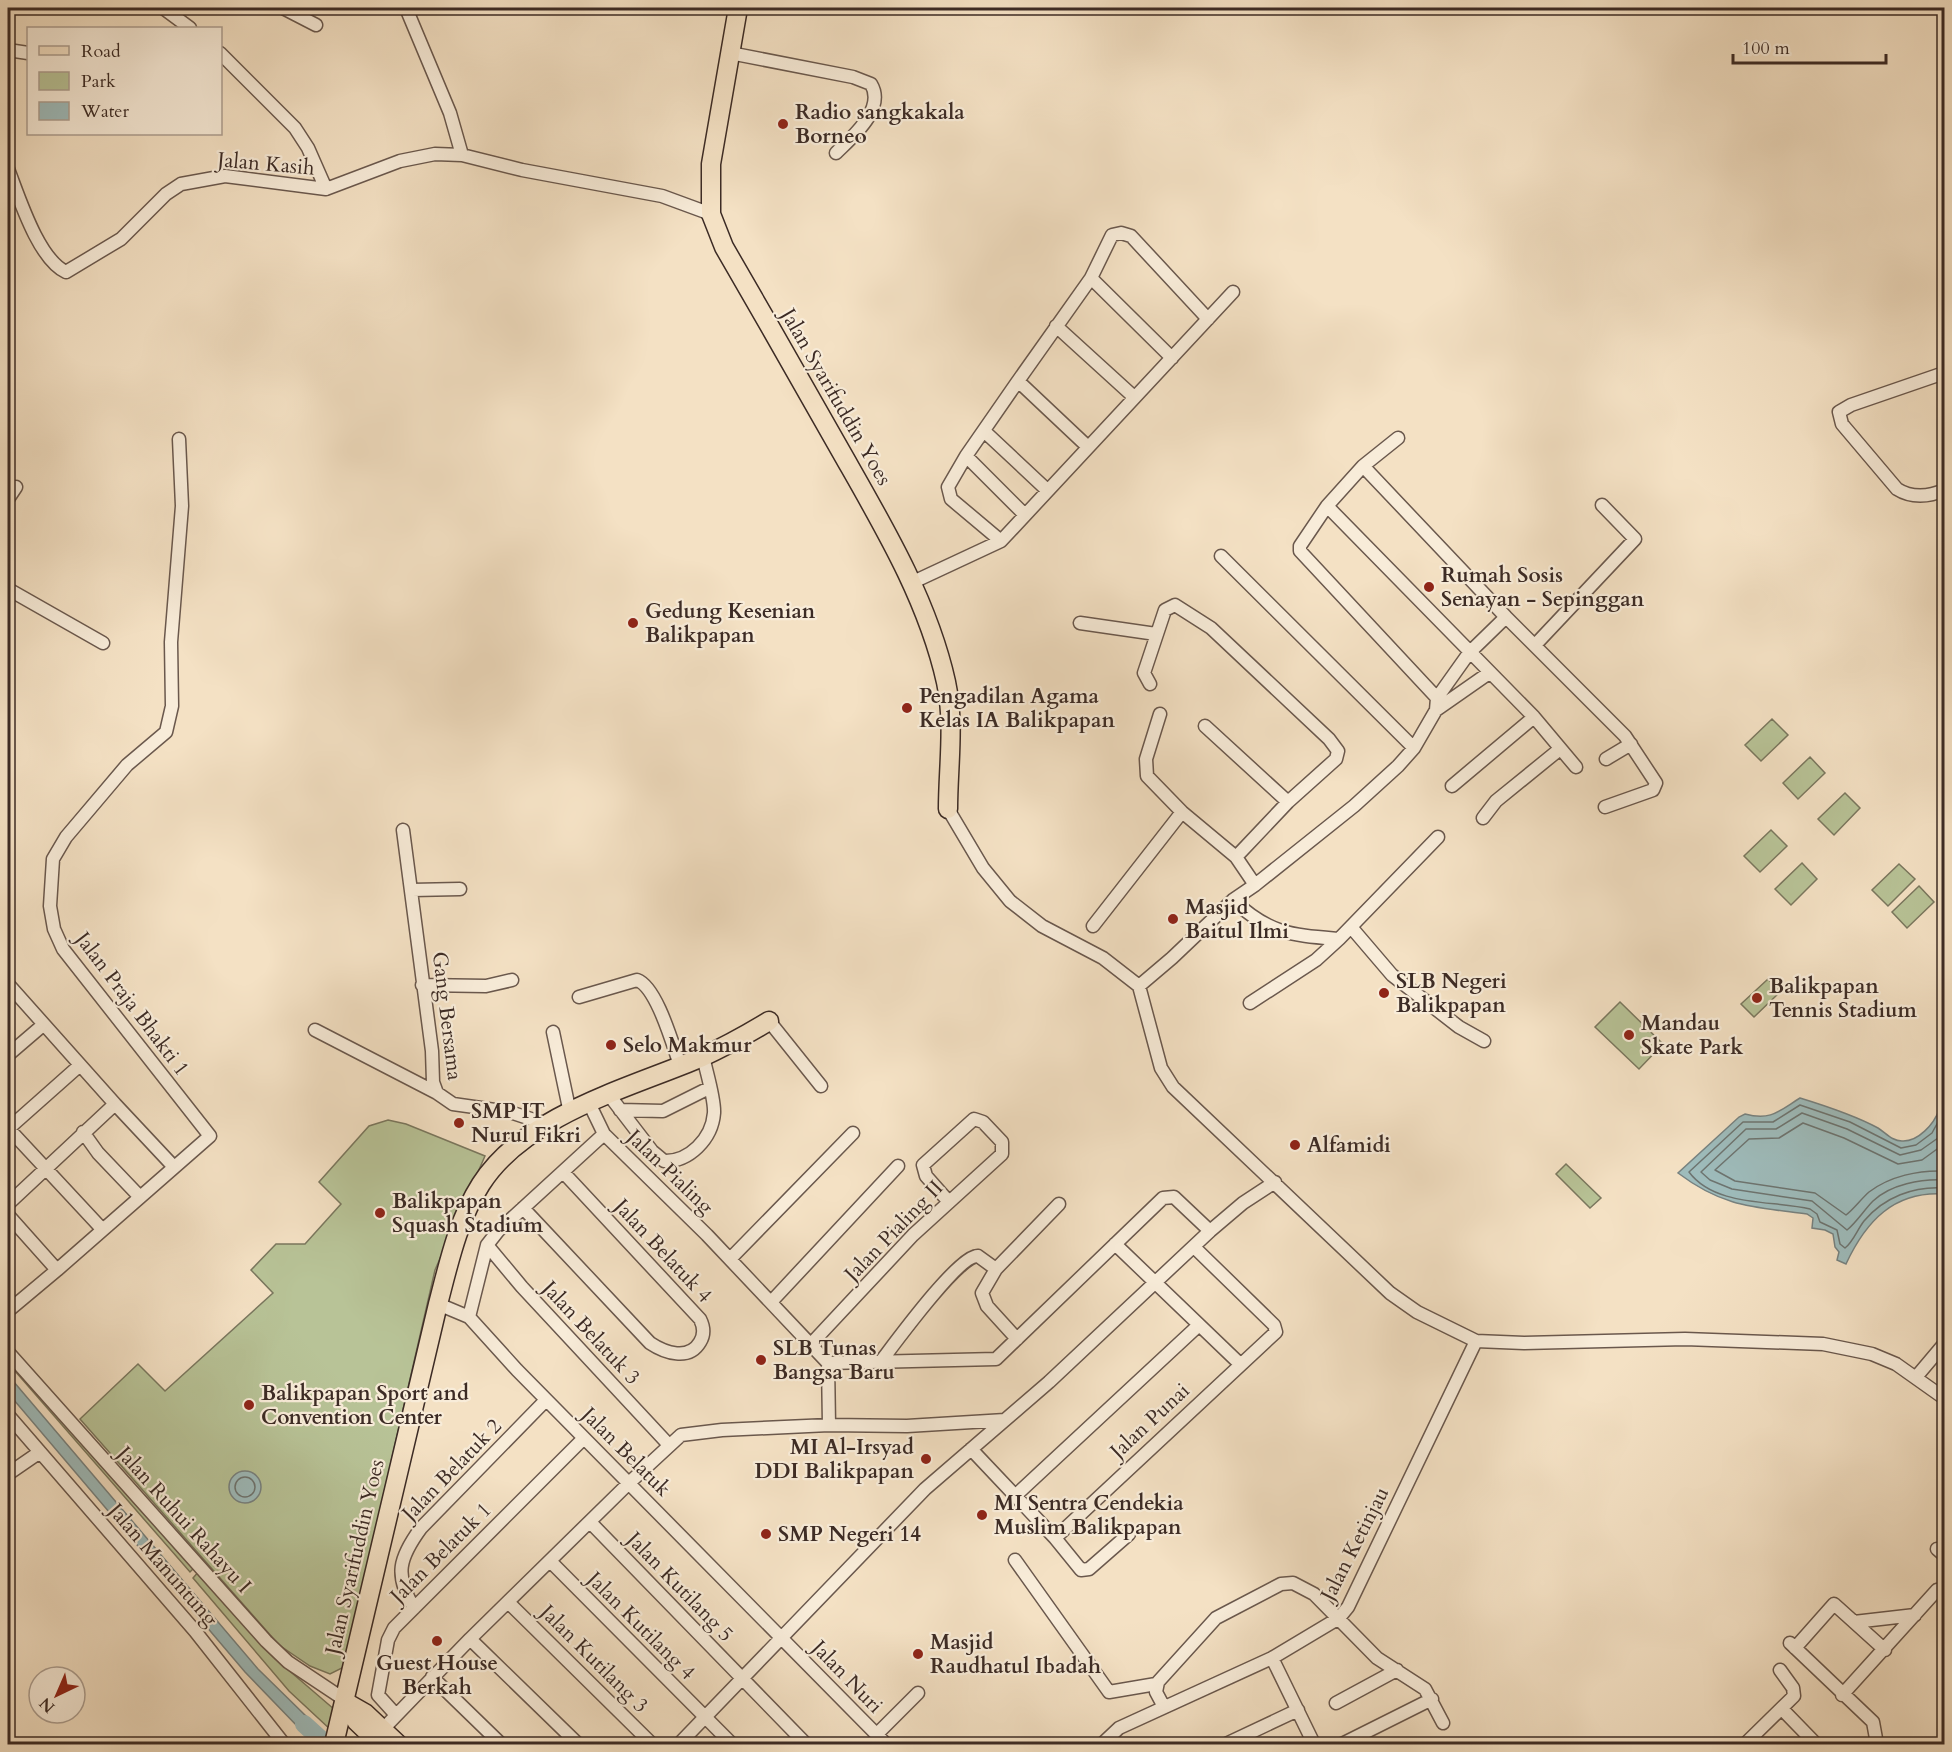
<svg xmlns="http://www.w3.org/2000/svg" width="1952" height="1752" viewBox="0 0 1952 1752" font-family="Cardo,serif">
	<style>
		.green { fill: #b8c397; stroke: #7a775e; stroke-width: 1.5 }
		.water { fill: #9ebcbc; stroke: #778280; stroke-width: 1.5 }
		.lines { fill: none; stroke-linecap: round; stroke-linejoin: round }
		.shore { stroke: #6d7470; stroke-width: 1.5 }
		.river { stroke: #9ebcbc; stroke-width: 18 }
		.minor-casing { stroke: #6a584d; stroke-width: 15 }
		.major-casing { stroke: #3c2b25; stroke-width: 18 }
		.highway-casing { stroke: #3c2b25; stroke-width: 21 }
		.minor { stroke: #f8ecd9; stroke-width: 12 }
		.major { stroke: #f4e1c4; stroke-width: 15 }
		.highway { stroke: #f4e1c4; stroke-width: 18 }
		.poi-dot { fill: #8f2418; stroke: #f8ecd9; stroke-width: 2 }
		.labels { text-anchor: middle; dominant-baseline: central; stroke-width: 4.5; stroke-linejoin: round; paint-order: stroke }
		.poi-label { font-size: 21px; font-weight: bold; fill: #3c2b25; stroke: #f8ecd9; text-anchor: start }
		.street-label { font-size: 21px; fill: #3c2b25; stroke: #f8ecd9 }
	</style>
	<rect width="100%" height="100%" fill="#f4e1c4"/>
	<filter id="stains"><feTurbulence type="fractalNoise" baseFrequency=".00333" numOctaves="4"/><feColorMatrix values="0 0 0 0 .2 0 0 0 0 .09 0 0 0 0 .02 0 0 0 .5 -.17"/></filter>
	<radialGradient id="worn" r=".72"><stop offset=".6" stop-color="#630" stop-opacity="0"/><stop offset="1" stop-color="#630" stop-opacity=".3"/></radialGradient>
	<path class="green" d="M1772,719L1788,735L1761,761L1745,745Z
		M1810,757L1825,773L1798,799L1783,783Z
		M1845,793L1860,808L1834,835L1818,819Z
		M1771,830L1787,846L1760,872L1744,856Z
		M1802,863L1817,879L1791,905L1775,889Z
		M1899,864L1915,879L1888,906L1872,890Z
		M1919,886L1934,902L1907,928L1892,912Z
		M1768,979L1780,992L1754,1017L1741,1004Z
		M1620,1002L1663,1044L1639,1069L1595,1027Z
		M388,1120L406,1124L485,1156L435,1270L344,1667L330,1674L310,1666L279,1645L80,1419L138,1364L165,1391L273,1293L251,1270L276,1244H305L341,1204L319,1182L369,1126Z
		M1566,1164L1601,1198L1590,1208L1556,1174Z
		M8,1352L196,1566L190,1572L8,1363Z
		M200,1570L278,1661L335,1710L332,1731L289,1691L193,1578Z"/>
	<path class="water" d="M1944,1060V1194C1894,1191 1866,1221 1846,1264L1837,1260L1839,1252L1835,1247L1833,1234L1825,1230L1812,1228L1813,1218L1807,1214C1753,1207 1723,1207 1678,1173L1739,1117L1745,1114C1771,1121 1779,1111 1800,1098C1826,1106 1854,1115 1878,1128C1886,1133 1892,1141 1902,1141C1918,1142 1934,1124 1939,1110C1944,1093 1935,1076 1944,1060Z
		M8,1375L258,1669L309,1719L299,1728L245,1672L8,1393Z
		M229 1487a16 16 0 1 1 32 0a16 16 0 1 1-32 0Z"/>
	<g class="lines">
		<path class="shore" d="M1944,1111L1932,1133L1916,1145L1901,1148L1850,1122L1800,1105L1773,1122H1743L1689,1172C1715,1207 1772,1200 1810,1209L1817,1214L1820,1222L1837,1230L1840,1244L1845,1248C1853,1242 1857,1230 1864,1221C1884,1197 1914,1186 1944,1188
			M1944,1127L1938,1138L1921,1150L1900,1155L1847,1129L1802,1113L1776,1129H1746L1701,1172L1710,1180L1732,1189L1812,1201L1847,1230C1857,1222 1864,1210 1873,1201C1891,1184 1921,1179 1944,1180
			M1944,1144L1922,1160L1898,1164L1844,1138L1803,1123L1779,1138L1749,1139L1715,1170L1735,1181L1815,1193L1846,1215C1854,1209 1861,1199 1869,1192C1890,1176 1919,1170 1944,1171
			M235 1487a10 10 0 1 1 20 0a10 10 0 1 1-20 0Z"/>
		<path class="river" d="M304,1724L326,1744"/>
		<defs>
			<path id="minor" d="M163,8L190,28
				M283,8L316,25
				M406,8L450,113L462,155
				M8,50L28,53
				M220,53L295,128L308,148L326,189
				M730,53L853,77L871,84C886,109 852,137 836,153
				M8,169C19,197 38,259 66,272L121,239L166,194L181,184L225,176L326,189L400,161L435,154L462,155L522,170L662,196L711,214
				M1091,278L1112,235L1121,233L1131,236L1208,319
				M1056,326L1134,397
				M1944,373L1851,405L1839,412L1842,424L1897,489C1911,498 1929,497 1944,490
				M1018,381L1091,278L1172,358
				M984,431L1047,490
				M1398,438L1363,466L1506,617L1625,736L1656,783L1653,790L1605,807
				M966,456L1024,514
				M1363,466L1327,506L1300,546V551L1437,698
				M8,499L16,487
				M1327,506L1534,717L1576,767
				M1001,541L951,499L948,487L966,456L1018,381L1088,447
				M1221,556L1414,748
				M911,583L1001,541L1233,292
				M8,589L103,643
				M1080,623L1156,634
				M1536,644L1635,539L1602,505
				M1150,684L1144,673L1165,610L1175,605L1211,628L1329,739L1338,751L1336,759L1288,802L1236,857L1182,812L1147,776L1146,759L1160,714
				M1436,710L1489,673
				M1205,726L1288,802
				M1606,759L1631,744
				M1452,786L1534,717
				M948,809L983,868L1010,901L1042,926L1103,958L1139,986L1161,1068L1173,1087L1390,1293L1417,1312L1476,1341L1524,1343L1685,1339L1823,1344L1872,1354L1896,1364L1944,1398
				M1483,818L1496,801L1560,749
				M403,830L432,1051L433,1082L437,1093L453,1104L510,1112L546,1124
				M1236,857L1255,885
				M412,890L460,889
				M1233,900C1269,934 1291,935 1339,939L1438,837
				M1093,926L1182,812
				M1351,927L1392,975L1459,1027L1484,1041
				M8,984L115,1104L8,1204
				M422,985L486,986L512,980
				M1139,986L1172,958L1233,900L1255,885L1354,806L1398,766L1414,748L1436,710L1437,698L1469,653L1506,617
				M579,997L637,980C657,987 673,1046 680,1065
				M1250,1003L1316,960L1339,939
				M769,1021L821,1086
				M315,1030L437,1093
				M553,1032L570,1113
				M8,1055L43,1025
				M609,1095L652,1151L664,1161C689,1162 712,1139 714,1113C715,1099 706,1071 703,1056
				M589,1103L604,1134
				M115,1104L174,1167
				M620,1110L663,1111L709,1088
				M8,1128L102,1229
				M8,1129L79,1066
				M83,1132L98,1153L140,1197
				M523,1208L650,1343C665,1353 689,1361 700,1342C705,1334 704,1327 700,1319L563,1172
				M8,1215L57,1270L8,1311
				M1115,1244L1240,1364
				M487,1245L522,1287L669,1445
				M730,1259L853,1133
				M57,1270L210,1136L63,949L54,929L50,906L53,859L66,837L127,765L166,732L172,706L171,642L182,506L179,439
				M772,1301L898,1166
				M438,1304L469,1317L517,1370L886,1744
				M469,1317L487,1245L498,1231L604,1134L707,1235L828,1363L829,1425
				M1017,1339L987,1306L982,1293L996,1269L1059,1204
				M812,1343L913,1235L1002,1154V1142L983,1122L974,1119L923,1165L926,1176L949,1202
				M8,1352L266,1641L288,1662L345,1700
				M882,1360C895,1343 960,1254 978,1256L996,1269
				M828,1363L996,1359L1163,1198L1174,1197L1210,1231
				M1917,1376L1944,1344
				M8,1415L195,1631L284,1744
				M971,1449L1055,1538L1276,1332L1274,1325L1194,1247
				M8,1474L40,1452
				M1016,1495L1199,1325
				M590,1522L806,1744
				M1055,1538L1081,1570L1089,1569L1129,1534
				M1937,1549L1944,1555
				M1015,1560L1109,1692L1156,1684
				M550,1561L732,1744
				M508,1602L652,1744
				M414,1608C394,1575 399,1558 421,1528L546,1400
				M470,1639L578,1744
				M1790,1643L1873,1722L1877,1744
				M1795,1648L1834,1604L1854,1622
				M1885,1650L1854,1622L1915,1615
				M1272,1658L1314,1744
				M432,1677L501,1744
				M1842,1695L1937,1590L1944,1589
				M1336,1703L1397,1670
				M1164,1707L1156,1692L1158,1682L1216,1618L1281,1584L1293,1583L1314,1594L1377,1658L1425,1689L1443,1723
				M1782,1709L1816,1744
				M396,1715L378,1695L388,1640L394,1628L584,1438
				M384,1728L470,1639L629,1483L681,1435L722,1430L829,1425L907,1426L1005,1420
				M876,1735L918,1693
				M679,1744L925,1489L1049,1382L1210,1231L1243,1203L1275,1182
				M1102,1744L1119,1728L1272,1658L1339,1618L1348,1607L1476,1341
				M1226,1744L1298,1710
				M1342,1744L1432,1699
				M1745,1744L1794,1696L1793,1688L1780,1670"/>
			<path id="major" d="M345,1700L366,1712L400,1744
				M345,1700L355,1722L378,1744"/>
			<path id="highway" d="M738,8L711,164V214L724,247C764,316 804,386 843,455C884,527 928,601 946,682C955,724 948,767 948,809
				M334,1744L438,1304C449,1262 458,1220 481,1184C525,1115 629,1088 700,1058C724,1047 746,1035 769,1021"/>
		</defs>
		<use href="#minor" class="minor-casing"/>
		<use href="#major" class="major-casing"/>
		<use href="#highway" class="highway-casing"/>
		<use href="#minor" class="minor"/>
		<use href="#major" class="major"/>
		<use href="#highway" class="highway"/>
	</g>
	<g class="poi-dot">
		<circle cx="783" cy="124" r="6"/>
		<circle cx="1429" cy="587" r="6"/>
		<circle cx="633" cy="623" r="6"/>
		<circle cx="907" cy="708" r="6"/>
		<circle cx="1173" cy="919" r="6"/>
		<circle cx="1384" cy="993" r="6"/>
		<circle cx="1757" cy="998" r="6"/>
		<circle cx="1629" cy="1035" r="6"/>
		<circle cx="611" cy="1045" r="6"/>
		<circle cx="459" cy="1123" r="6"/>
		<circle cx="1295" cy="1145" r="6"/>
		<circle cx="380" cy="1213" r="6"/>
		<circle cx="761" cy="1360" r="6"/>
		<circle cx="249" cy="1405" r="6"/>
		<circle cx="926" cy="1459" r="6"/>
		<circle cx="982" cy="1515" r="6"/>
		<circle cx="766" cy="1534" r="6"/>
		<circle cx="437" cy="1641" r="6"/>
		<circle cx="918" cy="1654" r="6"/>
	</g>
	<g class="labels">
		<g class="poi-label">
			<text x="795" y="112">Radio sangkakala<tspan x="795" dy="24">Borneo</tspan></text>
			<text x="1441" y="575">Rumah Sosis<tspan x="1441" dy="24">Senayan - Sepinggan</tspan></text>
			<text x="645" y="611">Gedung Kesenian<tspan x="645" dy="24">Balikpapan</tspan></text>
			<text x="919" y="696">Pengadilan Agama<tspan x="919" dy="24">Kelas IA Balikpapan</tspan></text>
			<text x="1185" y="907">Masjid<tspan x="1185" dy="24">Baitul Ilmi</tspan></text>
			<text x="1396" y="981">SLB Negeri<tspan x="1396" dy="24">Balikpapan</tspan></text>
			<text x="1769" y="986">Balikpapan<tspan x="1769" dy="24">Tennis Stadium</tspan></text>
			<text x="1641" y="1023">Mandau<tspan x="1641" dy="24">Skate Park</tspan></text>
			<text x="623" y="1045">Selo Makmur</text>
			<text x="471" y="1111">SMP IT<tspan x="471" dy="24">Nurul Fikri</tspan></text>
			<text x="1307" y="1145">Alfamidi</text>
			<text x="392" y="1201">Balikpapan<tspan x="392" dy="24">Squash Stadium</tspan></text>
			<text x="773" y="1348">SLB Tunas<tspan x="773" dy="24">Bangsa Baru</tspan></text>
			<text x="261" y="1393">Balikpapan Sport and<tspan x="261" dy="24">Convention Center</tspan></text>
			<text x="914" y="1447" text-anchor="end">MI Al-Irsyad<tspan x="914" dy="24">DDI Balikpapan</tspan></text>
			<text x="994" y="1503">MI Sentra Cendekia<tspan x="994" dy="24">Muslim Balikpapan</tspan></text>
			<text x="778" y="1534">SMP Negeri 14</text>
			<text x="930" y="1642">Masjid<tspan x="930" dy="24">Raudhatul Ibadah</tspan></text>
			<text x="437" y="1663" text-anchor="middle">Guest House<tspan x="437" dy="24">Berkah</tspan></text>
		</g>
		<g class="street-label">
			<text transform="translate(266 164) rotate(5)">Jalan Kasih</text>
			<text transform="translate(836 397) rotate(60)">Jalan Syarifuddin Yoes</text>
			<text transform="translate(132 1004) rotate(53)">Jalan Praja Bhakti 1</text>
			<text transform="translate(447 1016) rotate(83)">Gang Bersama</text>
			<text transform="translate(670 1172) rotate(44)">Jalan Pialing</text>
			<text transform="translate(894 1231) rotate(-46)">Jalan Pialing II</text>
			<text transform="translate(663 1251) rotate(47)">Jalan Belatuk 4</text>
			<text transform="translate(591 1333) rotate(47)">Jalan Belatuk 3</text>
			<text transform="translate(1150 1421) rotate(-43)">Jalan Punai</text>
			<text transform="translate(626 1452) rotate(45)">Jalan Belatuk</text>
			<text transform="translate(452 1470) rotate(-46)">Jalan Belatuk 2</text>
			<text transform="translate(184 1520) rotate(48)">Jalan Ruhui Rahayu I</text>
			<text transform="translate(1355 1544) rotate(-63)">Jalan Ketinjau</text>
			<text transform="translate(441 1553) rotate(-45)">Jalan Belatuk 1</text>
			<text transform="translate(355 1557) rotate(-77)">Jalan Syarifuddin Yoes</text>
			<text transform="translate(163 1565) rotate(49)">Jalan Manuntung</text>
			<text transform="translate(680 1587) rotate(46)">Jalan Kutilang 5</text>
			<text transform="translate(641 1626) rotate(45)">Jalan Kutilang 4</text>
			<text transform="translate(594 1659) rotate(45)">Jalan Kutilang 3</text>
			<text transform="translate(847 1677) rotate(46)">Jalan Nuri</text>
		</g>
	</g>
	<rect width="1952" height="1752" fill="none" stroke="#f4e1c4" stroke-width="30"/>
	<rect x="9" y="9" width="1934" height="1734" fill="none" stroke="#3c2b25" stroke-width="3"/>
	<rect x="15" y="15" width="1922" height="1722" fill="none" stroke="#3c2b25" stroke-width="1.5"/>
	<rect x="27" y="27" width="195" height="108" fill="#f8ecd9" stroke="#ad9f91" stroke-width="1.5"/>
	<rect x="39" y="46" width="30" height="9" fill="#f4e1c4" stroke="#ad9f91" stroke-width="1.5"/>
	<text x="81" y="57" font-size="18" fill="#3c2b25">Road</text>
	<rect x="39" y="72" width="30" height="18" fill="#b8c397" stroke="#ad9f91" stroke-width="1.5"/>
	<text x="81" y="87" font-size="18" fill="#3c2b25">Park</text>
	<rect x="39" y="102" width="30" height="18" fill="#9ebcbc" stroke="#ad9f91" stroke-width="1.5"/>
	<text x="81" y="117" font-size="18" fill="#3c2b25">Water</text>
	<g transform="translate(57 1695) rotate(224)"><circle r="28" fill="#f8ecd9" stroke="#ad9f91" stroke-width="1.5"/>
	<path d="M0-4.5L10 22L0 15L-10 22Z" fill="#8f2418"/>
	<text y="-9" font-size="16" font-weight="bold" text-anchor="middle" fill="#3c2b25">N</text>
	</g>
	<path d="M1733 54v9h153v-9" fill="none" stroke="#3c2b25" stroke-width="3"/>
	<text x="1742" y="54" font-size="18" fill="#3c2b25" stroke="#f8ecd9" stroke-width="4.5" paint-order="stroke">100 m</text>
	<rect width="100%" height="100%" filter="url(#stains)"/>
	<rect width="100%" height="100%" fill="url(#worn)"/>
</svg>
